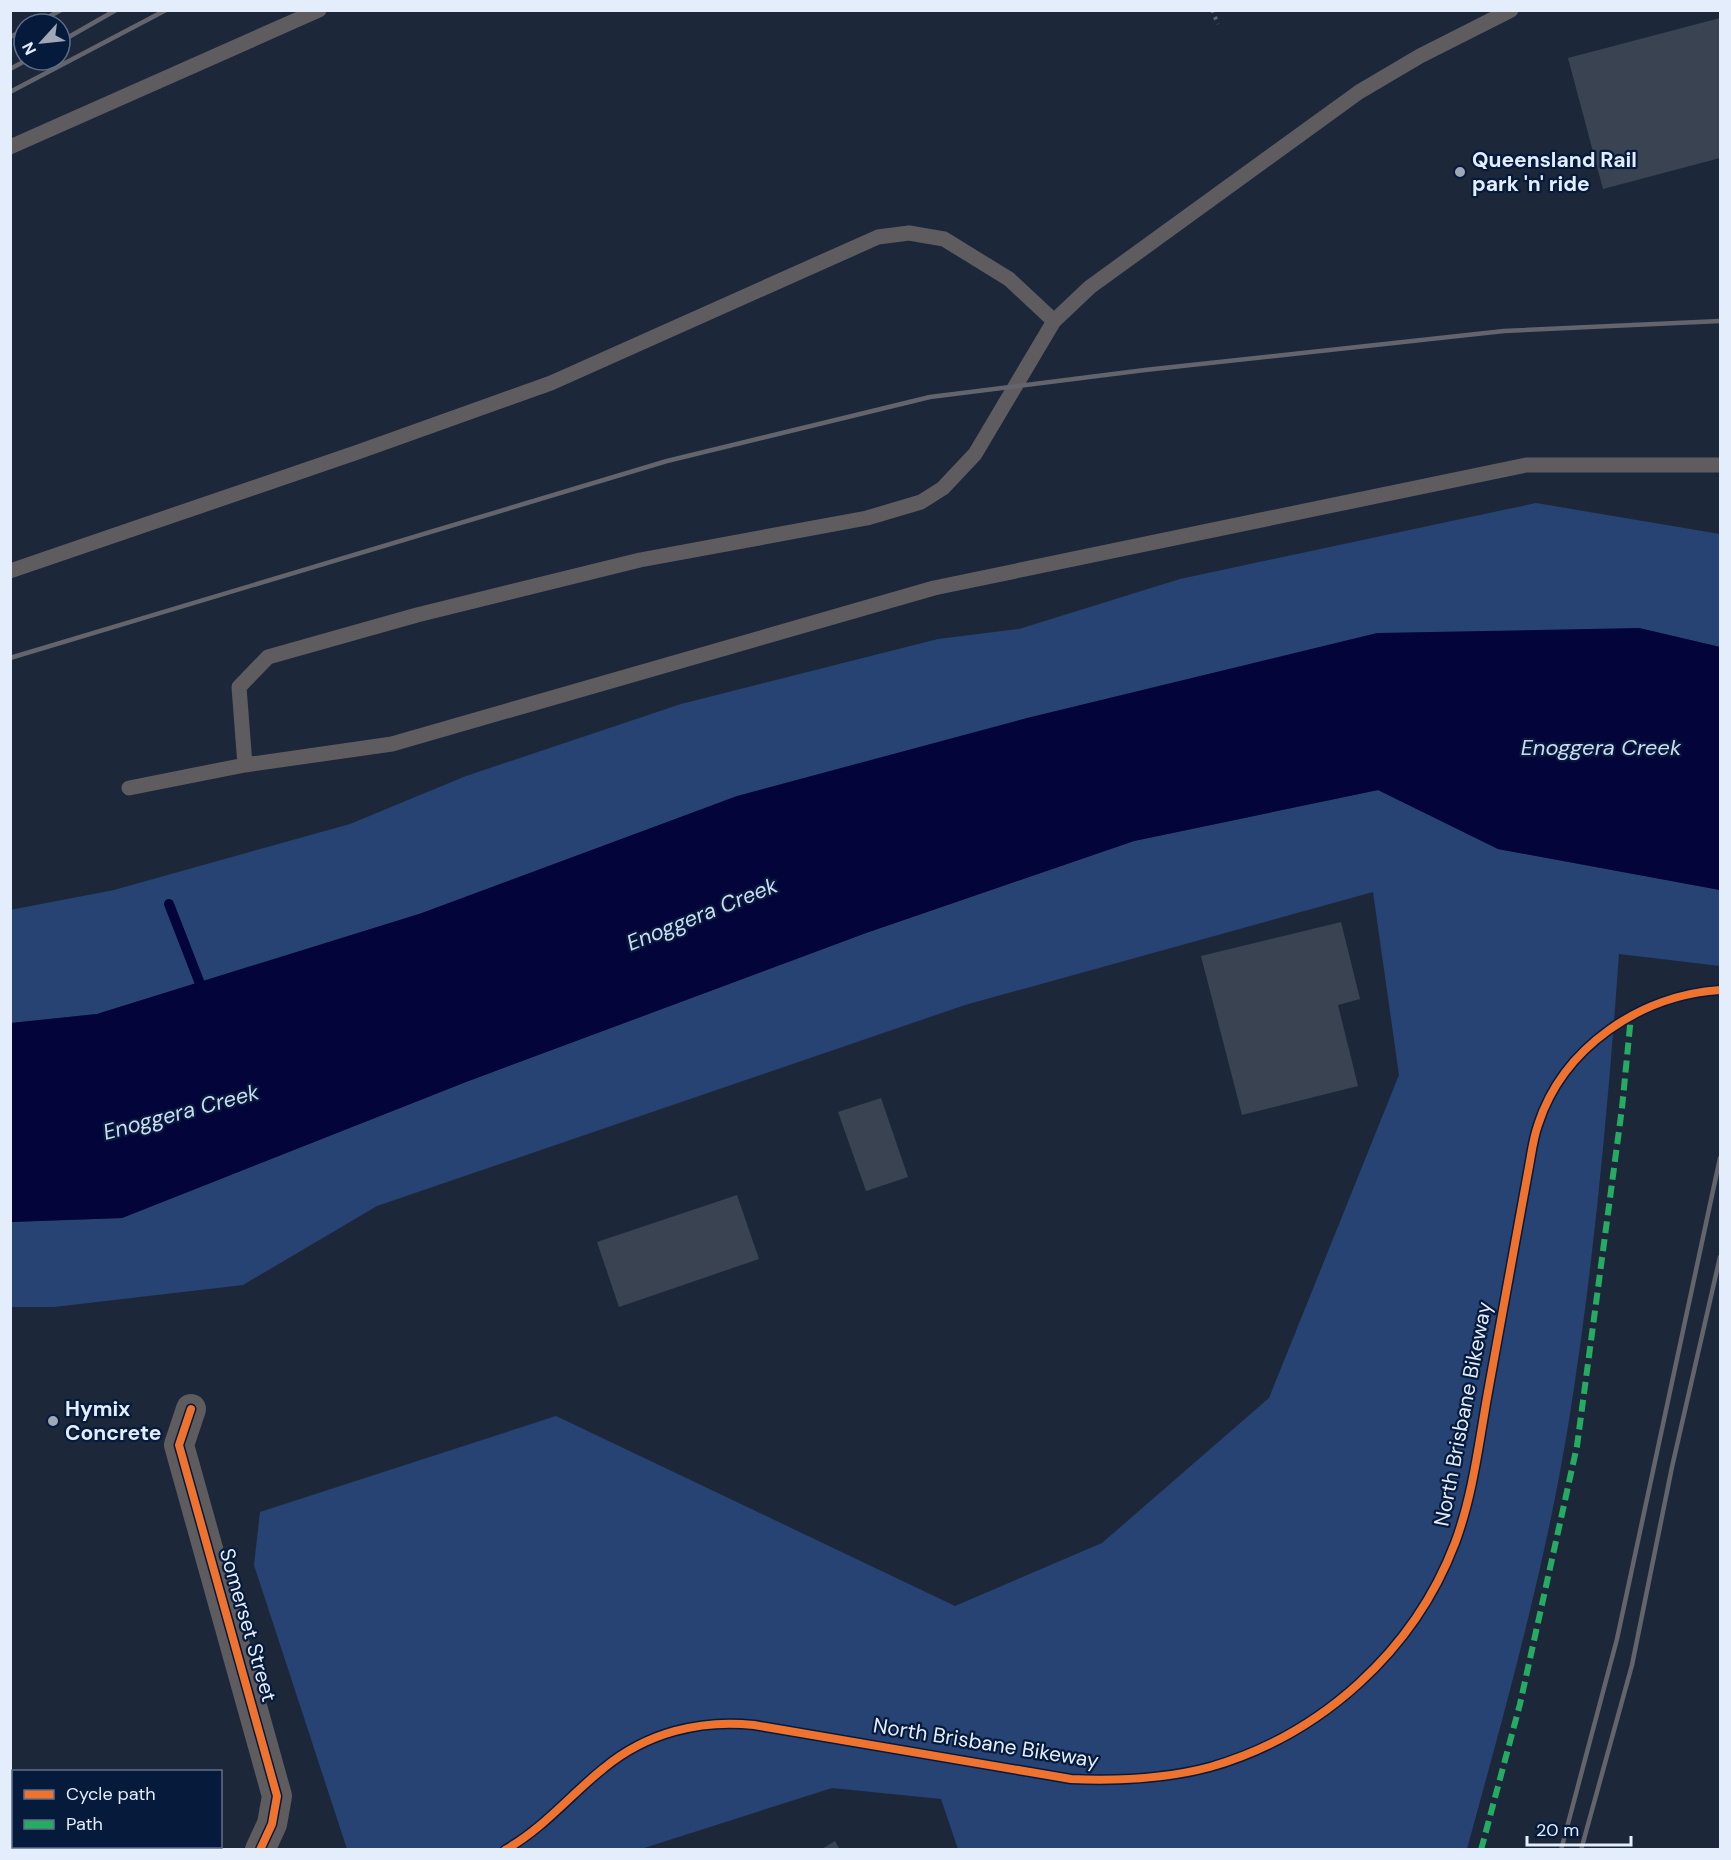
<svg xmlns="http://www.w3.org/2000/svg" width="1731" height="1860" viewBox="0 0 1731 1860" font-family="'DM Sans',sans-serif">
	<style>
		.green { fill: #264373 }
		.water { fill: #030439 }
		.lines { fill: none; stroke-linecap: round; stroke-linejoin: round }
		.stream { stroke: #030439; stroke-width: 10 }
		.building { fill: #394352 }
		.path { stroke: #62646a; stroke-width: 4; stroke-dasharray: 3 4.5; stroke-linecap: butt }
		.lane { stroke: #5f5c60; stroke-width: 15 }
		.street { stroke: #5f5c60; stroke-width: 30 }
		.rail { stroke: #64646c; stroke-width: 4.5 }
		.quiet { stroke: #26ab63; stroke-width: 6; stroke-dasharray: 12 6; stroke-linecap: butt }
		.cycleway-casing { stroke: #061a3c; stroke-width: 11 }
		.cycleway { stroke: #ef722f; stroke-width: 8 }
		.poi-dot { fill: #9ea8b7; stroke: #061a3c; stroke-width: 2 }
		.labels { text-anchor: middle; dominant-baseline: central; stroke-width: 4.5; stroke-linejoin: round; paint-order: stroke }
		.poi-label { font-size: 21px; font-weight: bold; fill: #e4edfb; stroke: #061a3c; text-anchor: start }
		.street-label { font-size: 21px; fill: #e4edfb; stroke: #061a3c }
		.water-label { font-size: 22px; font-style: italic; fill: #cddbf2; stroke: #061a3c }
	</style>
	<rect width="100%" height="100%" fill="#1c283a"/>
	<path class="green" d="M1536,503L1720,534V647L1639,628L419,914L97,1014L11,1023L10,910L114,890L350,824L466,776L681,704L938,639L1019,629L1180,579Z
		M1378,790L1498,849L1720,890V966L1619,954C1608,1108 1594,1262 1570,1414C1547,1561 1506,1706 1467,1849H958L941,1799L832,1788L641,1849H347L254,1565L260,1512L556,1416L955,1606L1102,1543L1269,1398L1399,1075L1373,892L965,1005L377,1206L243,1285L54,1307H11L10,1222L122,1218L466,1082L866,933L1134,841Z"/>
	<path class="water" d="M1639,628L1720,647V890L1498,849L1378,790L1134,841L866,933L466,1082L122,1218L11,1222V1023L97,1014L419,914L737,796L1027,718L1377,633Z"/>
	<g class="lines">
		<path class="stream" d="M169,904L204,994"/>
	</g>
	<path class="building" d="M1720,18V158L1603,189L1568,58Z
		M1341,922L1360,999L1338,1005L1358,1086L1242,1115L1201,956Z
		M881,1098L908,1177L866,1191L838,1112Z
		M737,1195L759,1259L619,1307L597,1242Z
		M835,1841L840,1850H820Z"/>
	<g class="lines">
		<path class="path" d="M1212,10L1218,24"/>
		<path class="lane" d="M10,147L319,10
			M10,571L358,452L551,383L878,237L909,233L944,239L1009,279L1054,321
			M245,765L392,744L934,588L1526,465H1720
			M129,788L245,765L239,687L268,657L417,615L640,560L867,518L921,502L943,488L975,454L1054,321L1090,287L1359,92L1420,56L1511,10"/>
		<path class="street" d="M191,1409L179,1445L277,1796L272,1824L260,1850"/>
		<path class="rail" d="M35,24L61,10
			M10,37L24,30
			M60,42L116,10
			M10,69L27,60
			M10,92L166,10
			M10,658L667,461L930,397L1145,370L1504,331L1720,321
			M1561,1850L1617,1639L1720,1158
			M1581,1850L1632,1665L1672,1467L1720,1257"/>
		<path class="quiet" d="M1481,1850L1520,1704L1577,1446L1622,1108L1631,1016"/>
		<defs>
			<path id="cycleway" d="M191,1409L179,1445L277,1796L272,1824L260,1850
				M505,1850C544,1828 570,1795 604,1768C646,1733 700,1719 754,1725L1071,1779C1118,1781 1165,1779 1210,1767C1321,1735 1414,1651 1455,1543C1473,1495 1479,1442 1488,1392C1502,1315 1516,1238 1530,1161C1532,1149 1534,1136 1538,1125C1563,1047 1641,995 1720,990"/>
		</defs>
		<use href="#cycleway" class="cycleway-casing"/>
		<use href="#cycleway" class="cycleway"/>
	</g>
	<g class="poi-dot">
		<circle cx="1460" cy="172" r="6"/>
		<circle cx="53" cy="1421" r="6"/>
	</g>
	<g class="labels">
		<g class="poi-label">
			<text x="1472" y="160">Queensland Rail<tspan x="1472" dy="24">park 'n' ride</tspan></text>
			<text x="65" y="1409">Hymix<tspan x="65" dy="24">Concrete</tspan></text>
		</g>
		<g class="street-label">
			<text transform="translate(1463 1414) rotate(-79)">North Brisbane Bikeway</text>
			<text transform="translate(248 1625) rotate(74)">Somerset Street</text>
			<text transform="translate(986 1743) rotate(9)">North Brisbane Bikeway</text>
		</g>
		<g class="water-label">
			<text x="1601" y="747">Enoggera Creek</text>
			<text transform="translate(702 914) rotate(-22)">Enoggera Creek</text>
			<text transform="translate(181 1112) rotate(-15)">Enoggera Creek</text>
		</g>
	</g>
	<rect width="1731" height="1860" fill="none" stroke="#e4edfb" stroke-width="24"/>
	<rect x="12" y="1770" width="210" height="78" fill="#061a3c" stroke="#5f6e88" stroke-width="1.5"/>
	<rect x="24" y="1790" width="30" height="9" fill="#ef722f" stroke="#5f6e88" stroke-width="1.5"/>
	<text x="66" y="1800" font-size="18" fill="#e4edfb">Cycle path</text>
	<rect x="24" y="1820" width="30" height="9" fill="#26ab63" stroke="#5f6e88" stroke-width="1.5"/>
	<text x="66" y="1830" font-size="18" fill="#e4edfb">Path</text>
	<g transform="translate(42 42) rotate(243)"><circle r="28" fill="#061a3c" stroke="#5f6e88" stroke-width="1.5"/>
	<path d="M0-4.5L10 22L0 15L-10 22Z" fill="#9ea8b7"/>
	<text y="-9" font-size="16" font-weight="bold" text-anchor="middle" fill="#e4edfb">N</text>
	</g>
	<path d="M1527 1836v9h104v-9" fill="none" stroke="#e4edfb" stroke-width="3"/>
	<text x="1536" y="1836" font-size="18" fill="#e4edfb" stroke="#061a3c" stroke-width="4.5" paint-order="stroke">20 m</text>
</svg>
